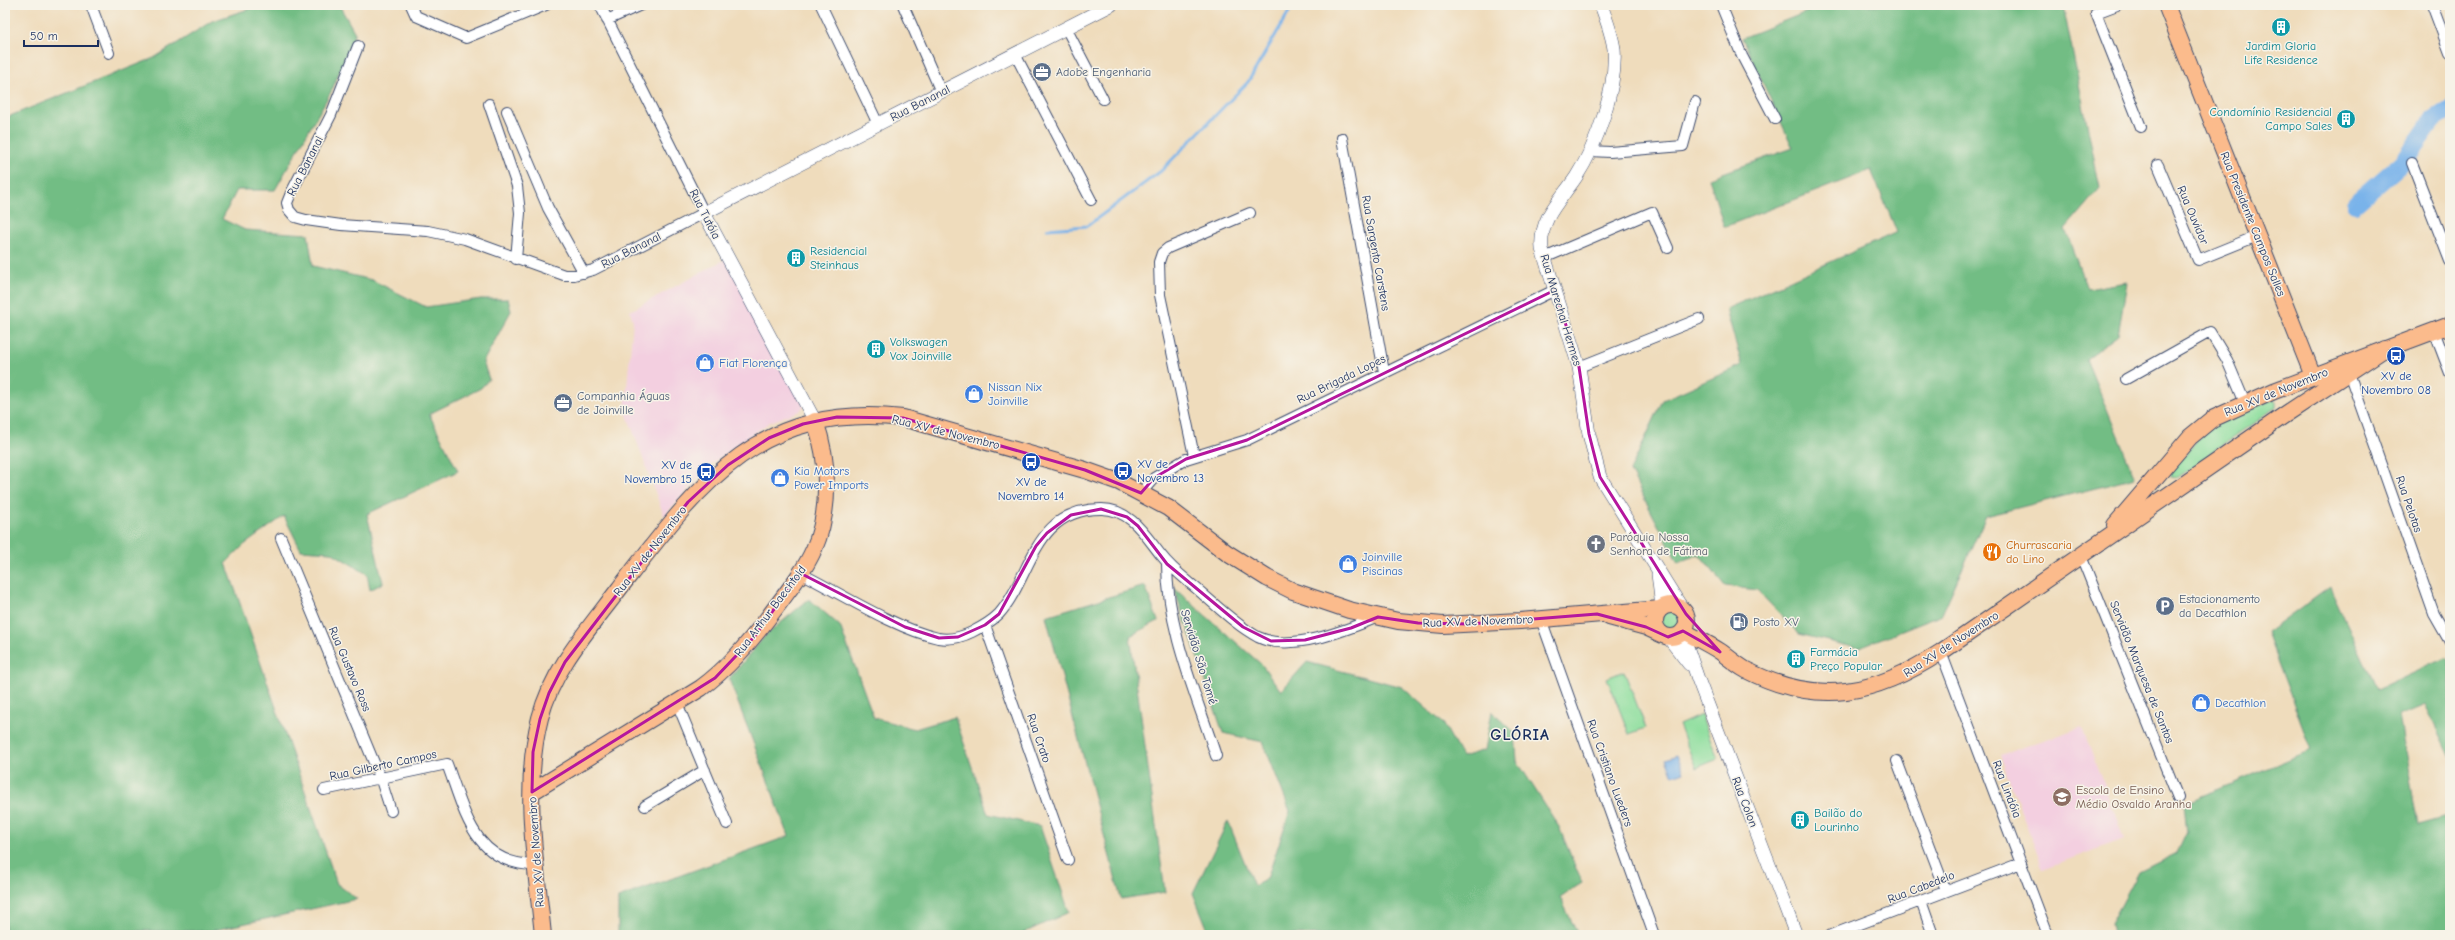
<svg xmlns="http://www.w3.org/2000/svg" width="2455" height="940" viewBox="0 0 2455 940" font-family="'Comic Neue',sans-serif">
	<style>
		.built { fill: #f3cfe0 }
		.green { fill: #8dde9d; stroke: #54867e }
		.forest { fill: #72bd84; stroke: #467671 }
		.water { fill: #79b3ea; stroke: #4a71a4 }
		.lines { fill: none; stroke-linecap: round; stroke-linejoin: round }
		.stream { stroke: #79b3ea; stroke-width: 3 }
		.river { stroke: #79b3ea; stroke-width: 18 }
		.minor-casing { stroke: #3b496c; stroke-width: 12 }
		.tertiary-casing { stroke: #3b496c; stroke-width: 14 }
		.primary-casing { stroke: #3b496c; stroke-width: 18 }
		.minor { stroke: #fff; stroke-width: 10 }
		.tertiary { stroke: #fff; stroke-width: 13 }
		.primary { stroke: #fbbb8c; stroke-width: 16 }
		.marked { fill: none; stroke: #b5179e; stroke-width: 3; stroke-linejoin: round }
		.labels { text-anchor: middle; dominant-baseline: central; stroke-width: 3; stroke-linejoin: round; paint-order: stroke }
		.culture-label { font-size: 12px; fill: #0d838f; stroke: #f7f3e8; text-anchor: start }
		.service-label { font-size: 12px; fill: #4e5e75; stroke: #f7f3e8; text-anchor: start }
		.street-label { font-size: 12px; fill: #1b2f5e; stroke: #f7f3e8 }
		.shop-label { font-size: 12px; fill: #366cbe; stroke: #f7f3e8; text-anchor: start }
		.transit-label { font-size: 12px; fill: #164399; stroke: #f7f3e8 }
		.worship-label { font-size: 12px; fill: #5b616d; stroke: #f7f3e8; text-anchor: start }
		.food-label { font-size: 12px; fill: #c56008; stroke: #f7f3e8; text-anchor: start }
		.education-label { font-size: 12px; fill: #785e54; stroke: #f7f3e8; text-anchor: start }
		.district-label { font-size: 16px; font-weight: bold; letter-spacing: 1px; fill: #1b2f5e; stroke: #f7f3e8 }
	</style>
	<rect width="100%" height="100%" fill="#f7f3e8"/>
	<filter id="ink" filterUnits="userSpaceOnUse"><feTurbulence type="fractalNoise" baseFrequency=".025" numOctaves="2"/><feDisplacementMap in="SourceGraphic" scale="8" xChannelSelector="R" yChannelSelector="G"/><feConvolveMatrix kernelMatrix="1 2 1 2 8 2 1 2 1" color-interpolation-filters="sRGB"/></filter>
	<filter id="wash" filterUnits="userSpaceOnUse"><feTurbulence type="fractalNoise" baseFrequency=".012" numOctaves="4" result="noise"/><feDisplacementMap in="SourceGraphic" scale="16" xChannelSelector="R" yChannelSelector="G"/><feGaussianBlur stdDeviation="0.9" result="paint"/><feColorMatrix in="noise" values="0 0 0 0 0 0 0 0 0 0 0 0 0 0 0 0 0 1.4 0 .05"/><feComposite in="paint" operator="in"/></filter>
	<g filter="url(#wash)">
		<rect width="100%" height="100%" fill="#efdcbc"/>
		<path class="built" d="M726,259L804,406L800,411L770,422L712,463L664,516L625,409L633,321L630,311Z
			M2082,727L2124,839L2043,869L2000,755Z"/>
		<path class="green" d="M2274,399L2276,401V407L2176,478L2171,477V471L2209,426Z
			M1661 620a9 9 0 1 1 18 0a9 9 0 1 1-18 0Z
			M1624,671L1646,728L1629,734L1607,678Z
			M1701,715L1718,759L1696,768L1679,725Z"/>
		<path class="forest" d="M261,5H339L355,33L332,90L275,190H237L222,219L245,230L308,234L313,266L372,280L426,307L481,299H508L511,311L483,362L489,379L481,388L429,414L458,471L367,514L383,583L370,590L367,574L331,552L301,550L284,516L244,545L226,563L337,884L357,899L210,931H120L111,935H5V118L154,58L212,21Z
			M1813,5H2063L2100,188L2065,229L2087,289L2127,282L2118,335L2086,359L2135,478L1986,516L1942,614L1857,648L1799,634L1757,590L1725,586L1699,554L1678,563L1630,471L1663,400L1742,365L1726,309L1897,232L1871,170L1724,227L1709,178L1793,148L1742,38L1814,9Z
			M1145,586L1158,621L1130,636L1165,892L1121,899L1046,616Z
			M2330,587L2377,689L2446,657L2450,660V757L2425,705L2399,716L2418,825L2450,816V935H2113L2111,924L2139,872L2177,853L2187,832L2184,804L2311,750L2267,633Z
			M1174,588L1262,665L1281,691L1307,662L1402,687L1443,723L1462,757L1485,750L1492,711L1515,733L1517,761L1559,827L1582,883L1560,897L1578,935H1210L1193,893L1228,821L1254,886L1267,879L1290,811L1263,742L1223,733Z
			M809,599L840,626L874,718L915,729L955,717L988,814L1040,826L1069,912L1019,935H618V898L789,836L729,679L765,636Z"/>
		<path class="water" d="M1677,755L1684,772L1673,776L1666,759Z"/>
		<g class="lines">
			<path class="stream" d="M1047,229L1087,226L1161,171L1248,82L1293,5"/>
			<path class="river" d="M2355,204L2403,162L2433,120L2450,109"/>
		</g>
	</g>
	<g filter="url(#ink)">
		<g class="lines">
			<defs>
				<path id="minor" d="M91,5L109,53
					M411,5L416,16L466,38L546,5
					M821,5L878,124
					M903,5L941,92
					M1721,5L1742,56L1775,119
					M2117,5L2096,13L2141,127
					M2432,5L2450,53
					M607,20L641,5
					M1066,28L1103,99
					M358,46L331,115L291,193L287,203L289,210L295,217L306,220L341,225L428,231L465,239L564,275H574L593,270L704,213L600,5
					M1015,54L1091,200
					M489,104L517,186L520,213L516,259
					M507,111L548,208L584,273
					M1342,138L1384,372
					M1590,151L1610,152L1683,146L1695,102
					M2412,163L2450,261
					M2158,165L2198,260L2257,236
					M1544,258L1652,212L1668,248
					M2434,331L2450,373
					M1579,367L1699,319
					M2349,373L2434,614L2450,642
					M2126,379L2210,332L2227,360L2245,403
					M1194,456L1160,295L1159,262L1162,253L1168,248L1250,213
					M1141,493L1154,478L1186,459L1247,440L1555,290
					M281,538L380,777L391,811
					M2081,556L2178,798
					M1167,564C1167,630 1196,694 1216,756
					M800,573C840,593 896,629 938,638C950,640 962,637 972,632C982,627 991,622 999,614C1032,577 1033,508 1102,509C1130,509 1145,535 1161,555C1173,571 1190,582 1205,596C1221,610 1239,627 1258,637C1291,653 1346,630 1378,617
					M1541,619L1654,935
					M985,625L1068,860
					M1941,652L2048,935
					M677,703L727,824
					M1897,761L1946,891
					M324,790L447,764C465,812 474,865 536,865
					M645,806L705,770
					M1921,901L1933,935
					M1831,935L2021,863"/>
				<path id="tertiary" d="M1601,5C1606,19 1612,34 1614,49C1617,87 1597,145 1576,177C1560,201 1539,218 1542,249L1579,367L1589,434L1600,477L1683,610
					M815,421L704,213L1111,5
					M1658,574L1662,607
					M1682,632L1698,679L1796,935
					M1668,637L1689,664"/>
				<path id="primary" d="M2166,5L2313,376
					M2115,525L2190,437L2212,419L2274,391L2450,325
					M1655 621a16 16 0 1 1 32 0a16 16 0 1 1-32 0Z
					M1609,617L1646,627L1663,635
					M1683,631C1696,638 1709,644 1721,652C1729,658 1737,665 1746,670C1819,707 1875,695 1941,652L2283,416L2384,349
					M532,792L701,688C728,668 748,644 768,618C784,596 803,574 814,549C831,510 829,460 815,421
					M543,935C536,864 522,788 540,718C553,668 589,629 619,589C699,485 758,402 903,418L1085,470L1119,482L1168,508L1227,553L1267,578L1293,591L1349,610L1398,621L1443,625L1520,621L1660,609"/>
			</defs>
			<use href="#minor" class="minor-casing"/>
			<use href="#tertiary" class="tertiary-casing"/>
			<use href="#primary" class="primary-casing"/>
			<use href="#minor" class="minor"/>
			<use href="#tertiary" class="tertiary"/>
			<use href="#primary" class="primary"/>
		</g>
	</g>
	<path class="marked" d="M1555,290L1579,367L1589,434L1600,477L1686,614L1720,652L1683,631L1668,637L1646,627L1597,614L1469,624L1418,623L1378,617L1351,628L1305,640L1271,641L1243,627L1167,564L1138,526L1127,517L1101,509L1071,515L1047,533L1036,546L999,614L985,625L958,637L939,638L905,627L800,573L754,637L715,678L532,792L533,752L540,719L549,693L565,662L688,502L728,465L769,438L803,424L837,417L903,418L1085,470L1141,493L1154,478L1186,459L1247,440Z"/>
	<defs>
		<symbol id="building-disc" viewBox="-11 -11 22 22"><circle r="9.5" fill="#0f9aa8" stroke="#f7f3e8"/><path d="M-4-6H4V6H1V3H-1V6H-4ZM-2.5-4.3h1.7v1.8h-1.7ZM.8-4.3h1.7v1.8H.8ZM-2.5-1h1.7V.8h-1.7ZM.8-1h1.7V.8H.8Z" fill="#fff"/></symbol>
		<symbol id="office-disc" viewBox="-11 -11 22 22"><circle r="9.5" fill="#5c6f8a" stroke="#f7f3e8"/><path d="M-6-3h4V-5.5h4V-3h4V5H-6ZM-1-4.5V-3h2v-1.5ZM-6 0V1H6V0Z" fill="#fff"/></symbol>
		<symbol id="bus-disc" viewBox="-11 -11 22 22"><circle r="9.5" fill="#1a4fb4" stroke="#f7f3e8"/><path d="M-5-6H5V4H4V6H2V4H-2V6H-4V4H-5ZM-3.5-4V0h7V-4ZM-3.5 1.2v1.5H-2V1.2ZM2 1.2v1.5H3.5V1.2Z" fill="#fff"/></symbol>
		<symbol id="shop-disc" viewBox="-11 -11 22 22"><circle r="9.5" fill="#3f7fe0" stroke="#f7f3e8"/><path d="M-5-2.5h2.3a2.7 3.5 0 0 1 5.4 0H5L5.5 6h-11ZM-1.5-2.5h3a1.5 2.3 0 0 0-3 0Z" fill="#fff"/></symbol>
		<symbol id="church-disc" viewBox="-11 -11 22 22"><circle r="9.5" fill="#6b7280" stroke="#f7f3e8"/><path d="M-1.2-6h2.4v3.5h3.3v2.4h-3.3V6h-2.4V-.1h-3.3v-2.4h3.3Z" fill="#fff"/></symbol>
		<symbol id="restaurant-disc" viewBox="-11 -11 22 22"><circle r="9.5" fill="#e8710a" stroke="#f7f3e8"/><path d="M-5-6h1v4h1v-4h1v4h1v-4h1v5L-1.5 .5V6h-2V.5L-5-1ZM5-6V6H3V1.5H1.5Q1.5-4 5-6Z" fill="#fff"/></symbol>
		<symbol id="parking-disc" viewBox="-11 -11 22 22"><circle r="9.5" fill="#5c6f8a" stroke="#f7f3e8"/><path d="M-3.5-5.5H1a3.5 3.5 0 0 1 0 7H-1V5.5H-3.5ZM-1-3.4V-.6H.8a1.4 1.4 0 0 0 0-2.8Z" fill="#fff"/></symbol>
		<symbol id="fuel-disc" viewBox="-11 -11 22 22"><circle r="9.5" fill="#5c6f8a" stroke="#f7f3e8"/><path d="M-5.5-6h7V0h2V4h1.3V-2.5L3-4.5l.8-.8L6-3V5H2.5V1h-1V6h-7ZM-4.2-4.7v3.2H.2V-4.7Z" fill="#fff"/></symbol>
		<symbol id="school-disc" viewBox="-11 -11 22 22"><circle r="9.5" fill="#8d6e63" stroke="#f7f3e8"/><path d="M0-5L7-2L0 1L-7-2ZM-4 1L0 2.5L4 1V4Q0 6-4 4Z" fill="#fff"/></symbol>
	</defs>
	<g fill-rule="evenodd">
		<use href="#building-disc" x="2270" y="16" width="22" height="22"/>
		<use href="#office-disc" x="1031" y="61" width="22" height="22"/>
		<use href="#building-disc" x="2335" y="108" width="22" height="22"/>
		<use href="#building-disc" x="785" y="247" width="22" height="22"/>
		<use href="#building-disc" x="865" y="338" width="22" height="22"/>
		<use href="#bus-disc" x="2385" y="345" width="22" height="22"/>
		<use href="#shop-disc" x="694" y="352" width="22" height="22"/>
		<use href="#shop-disc" x="963" y="383" width="22" height="22"/>
		<use href="#office-disc" x="552" y="392" width="22" height="22"/>
		<use href="#bus-disc" x="1020" y="451" width="22" height="22"/>
		<use href="#bus-disc" x="1112" y="460" width="22" height="22"/>
		<use href="#bus-disc" x="695" y="461" width="22" height="22"/>
		<use href="#shop-disc" x="769" y="467" width="22" height="22"/>
		<use href="#church-disc" x="1585" y="533" width="22" height="22"/>
		<use href="#restaurant-disc" x="1981" y="541" width="22" height="22"/>
		<use href="#shop-disc" x="1337" y="553" width="22" height="22"/>
		<use href="#parking-disc" x="2154" y="595" width="22" height="22"/>
		<use href="#fuel-disc" x="1728" y="611" width="22" height="22"/>
		<use href="#building-disc" x="1785" y="648" width="22" height="22"/>
		<use href="#shop-disc" x="2190" y="692" width="22" height="22"/>
		<use href="#school-disc" x="2051" y="786" width="22" height="22"/>
		<use href="#building-disc" x="1789" y="809" width="22" height="22"/>
	</g>
	<g class="labels">
		<g class="culture-label">
			<text x="2281" y="46" text-anchor="middle">Jardim Gloria<tspan x="2281" dy="14">Life Residence</tspan></text>
			<text x="2332" y="112" text-anchor="end">Condomínio Residencial<tspan x="2332" dy="14">Campo Sales</tspan></text>
			<text x="810" y="251">Residencial<tspan x="810" dy="14">Steinhaus</tspan></text>
			<text x="890" y="342">Volkswagen<tspan x="890" dy="14">Vox Joinville</tspan></text>
			<text x="1810" y="652">Farmácia<tspan x="1810" dy="14">Preço Popular</tspan></text>
			<text x="1814" y="813">Bailão do<tspan x="1814" dy="14">Lourinho</tspan></text>
		</g>
		<g class="service-label">
			<text x="1056" y="72">Adobe Engenharia</text>
			<text x="577" y="396">Companhia Águas<tspan x="577" dy="14">de Joinville</tspan></text>
			<text x="2179" y="599">Estacionamento<tspan x="2179" dy="14">da Decathlon</tspan></text>
			<text x="1753" y="622">Posto XV</text>
		</g>
		<g class="street-label">
			<text transform="translate(920 103) rotate(-27)">Rua Bananal</text>
			<text transform="translate(305 166) rotate(-63)">Rua Bananal</text>
			<text transform="translate(705 214) rotate(63)">Rua Tutóia</text>
			<text transform="translate(2193 215) rotate(67)">Rua Ouvidor</text>
			<text transform="translate(2253 224) rotate(68)">Rua Presidente Campos Salles</text>
			<text transform="translate(631 250) rotate(-27)">Rua Bananal</text>
			<text transform="translate(1376 253) rotate(80)">Rua Sargento Carstens</text>
			<text transform="translate(1561 310) rotate(73)">Rua Marechal Hermes</text>
			<text transform="translate(1341 379) rotate(-26)">Rua Brigada Lopes</text>
			<text transform="translate(2276 392) rotate(-22)">Rua XV de Novembro</text>
			<text transform="translate(946 432) rotate(14)">Rua XV de Novembro</text>
			<text transform="translate(2409 504) rotate(71)">Rua Pelotas</text>
			<text transform="translate(650 551) rotate(-52)">Rua XV de Novembro</text>
			<text transform="translate(770 611) rotate(-53)">Rua Arthur Baechtold</text>
			<text transform="translate(1478 621) rotate(-2)">Rua XV de Novembro</text>
			<text transform="translate(1951 644) rotate(-33)">Rua XV de Novembro</text>
			<text transform="translate(1199 657) rotate(73)">Servidão São Tomé</text>
			<text transform="translate(350 669) rotate(67)">Rua Gustavo Ross</text>
			<text transform="translate(2142 672) rotate(68)">Servidão Marquesa de Santos</text>
			<text transform="translate(1039 738) rotate(71)">Rua Crato</text>
			<text transform="translate(383 765) rotate(-12)">Rua Gilberto Campos</text>
			<text transform="translate(1610 773) rotate(70)">Rua Cristiano Lueders</text>
			<text transform="translate(2007 789) rotate(69)">Rua Lindóia</text>
			<text transform="translate(1745 802) rotate(69)">Rua Colon</text>
			<text transform="translate(536 852) rotate(-94)">Rua XV de Novembro</text>
			<text transform="translate(1921 887) rotate(-21)">Rua Cabedelo</text>
		</g>
		<g class="shop-label">
			<text x="719" y="363">Fiat Florença</text>
			<text x="988" y="387">Nissan Nix<tspan x="988" dy="14">Joinville</tspan></text>
			<text x="794" y="471">Kia Motors<tspan x="794" dy="14">Power Imports</tspan></text>
			<text x="1362" y="557">Joinville<tspan x="1362" dy="14">Piscinas</tspan></text>
			<text x="2215" y="703">Decathlon</text>
		</g>
		<g class="transit-label">
			<text x="2396" y="376">XV de<tspan x="2396" dy="14">Novembro 08</tspan></text>
			<text x="1137" y="464" text-anchor="start">XV de<tspan x="1137" dy="14">Novembro 13</tspan></text>
			<text x="692" y="465" text-anchor="end">XV de<tspan x="692" dy="14">Novembro 15</tspan></text>
			<text x="1031" y="482">XV de<tspan x="1031" dy="14">Novembro 14</tspan></text>
		</g>
		<g class="worship-label">
			<text x="1610" y="537">Paróquia Nossa<tspan x="1610" dy="14">Senhora de Fátima</tspan></text>
		</g>
		<g class="food-label">
			<text x="2006" y="545">Churrascaria<tspan x="2006" dy="14">do Lino</tspan></text>
		</g>
		<g class="education-label">
			<text x="2076" y="790">Escola de Ensino<tspan x="2076" dy="14">Médio Osvaldo Aranha</tspan></text>
		</g>
		<g class="district-label">
			<text x="1520" y="735">GLÓRIA</text>
		</g>
	</g>
	<rect width="2455" height="940" fill="none" stroke="#f7f3e8" stroke-width="20"/>
	<path d="M24 40v6h74v-6" fill="none" stroke="#1b2f5e" stroke-width="2"/>
	<text x="30" y="40" font-size="12" fill="#1b2f5e" stroke="#f7f3e8" stroke-width="3" paint-order="stroke">50 m</text>
</svg>
